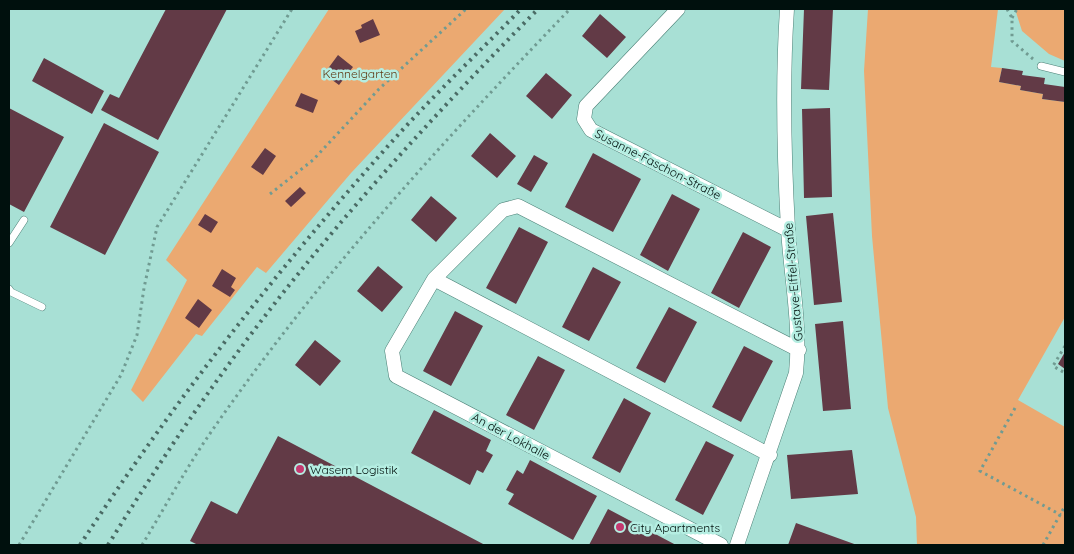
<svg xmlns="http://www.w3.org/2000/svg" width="1074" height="554" viewBox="0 0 1074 554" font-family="Quicksand,sans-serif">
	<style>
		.green { fill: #eba971 }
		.building { fill: #623a46 }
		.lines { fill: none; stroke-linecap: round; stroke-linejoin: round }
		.lane-casing { stroke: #4c8177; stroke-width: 8 }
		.street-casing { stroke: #4c8177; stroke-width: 15 }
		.path { stroke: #709b92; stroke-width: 3; stroke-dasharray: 2.5 4; stroke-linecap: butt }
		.lane { stroke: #fff; stroke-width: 7 }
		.street { stroke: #fff; stroke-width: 14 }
		.rail { stroke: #4a6b65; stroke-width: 4; stroke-dasharray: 2.5 5; stroke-linecap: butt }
		.poi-dot { fill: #c43970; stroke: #b5eee2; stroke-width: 2 }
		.labels { text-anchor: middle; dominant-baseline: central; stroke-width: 5; stroke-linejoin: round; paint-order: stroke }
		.park-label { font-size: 12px; fill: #613b17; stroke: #b5eee2 }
		.street-label { font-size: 12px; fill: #00100d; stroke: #b5eee2 }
		.poi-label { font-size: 12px; fill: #00100d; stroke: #b5eee2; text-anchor: start }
	</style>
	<rect width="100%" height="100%" fill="#a8e0d5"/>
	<path class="green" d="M329,9H505L351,173L266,273L257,267L202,336L196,334L143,402L131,390L187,280L166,260Z
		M868,9H998L991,67L1002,68L999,82L1021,86L1020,90L1043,94L1042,99L1065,102V317L1018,400L1065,427V545H917L916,517L888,408L872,236L864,71Z
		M1015,9H1065V61L1049,54L1022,31Z"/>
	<path class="building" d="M166,9H227L158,140L101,110L110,94L119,98Z
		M804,9H833L829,90L801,89Z
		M600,14L626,37L607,58L582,36Z
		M373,19L380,35L360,43L355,31L362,28L361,25Z
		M338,55L353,67L339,85L324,74Z
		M44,58L104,91L92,114L32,81Z
		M1002,68L1023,71L1022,75L1045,78L1044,84L1065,87V102L1042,99L1043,94L1020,90L1021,86L999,82Z
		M546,73L572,95L552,119L526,96Z
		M301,93L318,100L313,113L295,106Z
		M9,108L64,137L24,212L9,204Z
		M830,108L832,197L804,198L802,109Z
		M104,123L159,152L105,255L50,227Z
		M490,133L516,156L497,178L471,156Z
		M265,148L276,156L263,175L251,167Z
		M593,153L641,179L613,232L565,207Z
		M534,155L548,163L531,192L517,184Z
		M300,187L306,193L291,207L285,201Z
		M672,194L700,209L668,271L640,255Z
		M431,196L457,218L436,242L411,220Z
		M833,213L842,302L814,305L806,216Z
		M205,214L218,222L211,233L198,225Z
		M519,227L548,242L516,304L486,288Z
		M743,232L771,247L739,308L711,293Z
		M378,266L403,287L382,312L357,291Z
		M593,267L621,282L589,341L562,327Z
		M222,269L236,278L231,287L235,290L230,297L212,286Z
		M198,299L212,310L199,328L185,318Z
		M669,307L697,322L665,383L636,368Z
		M455,311L483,326L451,386L423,371Z
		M843,321L851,409L823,411L815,324Z
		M315,340L341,361L320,386L295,365Z
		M744,346L773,361L741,422L712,407Z
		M1065,352V369L1058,364Z
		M538,356L565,370L534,430L506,415Z
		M624,398L651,413L620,473L592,458Z
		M434,410L491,440L486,451L493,455L483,473L477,470L470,485L411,453Z
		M278,436L485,545H198L190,541L211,501L237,514Z
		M706,441L734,455L703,515L675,500Z
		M852,450L858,494L791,499L787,455Z
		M530,460L597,496L573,540L508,504L514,494L506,490L517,470L523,474Z
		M608,509L676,545H589Z
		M796,523L857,545H788Z"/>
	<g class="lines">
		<defs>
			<path id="lane" d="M1041,66L1065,72
				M9,243L24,220
				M9,289L11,292L42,307"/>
			<path id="street" d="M678,9L586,106L584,119L591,130L788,230
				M434,279L770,455
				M721,545L396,376L392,351L434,279L503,210L518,206L799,350
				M737,545L796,373C801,326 791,277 788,229C784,156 782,82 787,9"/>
		</defs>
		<use href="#lane" class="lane-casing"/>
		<use href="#street" class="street-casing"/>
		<path class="path" d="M1007,9L1012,18V41L1033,59
			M1012,18L1017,9
			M270,194L313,160L379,89L466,9
			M1065,346L1053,366L1065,373
			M1015,408L980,471L1061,515
			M19,545L121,375L137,335L144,288L157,227L292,9
			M142,545C164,509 185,470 209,435C315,281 441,143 570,9
			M1043,545L1065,506"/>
		<use href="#lane" class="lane"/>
		<use href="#street" class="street"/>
		<path class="rail" d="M80,545C174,401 281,265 397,136C437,92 480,51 521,9
			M108,545C144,487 181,430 221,375C315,244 425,124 538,9"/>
	</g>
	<g class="poi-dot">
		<circle cx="300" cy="469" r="5"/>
		<circle cx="620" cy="527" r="5"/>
	</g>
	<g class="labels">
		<g class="park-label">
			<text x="360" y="73">Kennelgarten</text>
		</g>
		<g class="street-label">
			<text transform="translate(658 164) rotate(27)">Susanne-Faschon-Straße</text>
			<text transform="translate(793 282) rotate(-95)">Gustave-Eiffel-Straße</text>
			<text transform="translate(511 436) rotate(28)">An der Lokhalle</text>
		</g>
		<g class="poi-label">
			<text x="310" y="469">Wasem Logistik</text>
			<text x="630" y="527">City Apartments</text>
		</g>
	</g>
	<rect width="1074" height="554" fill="none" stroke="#00100d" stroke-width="20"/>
</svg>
